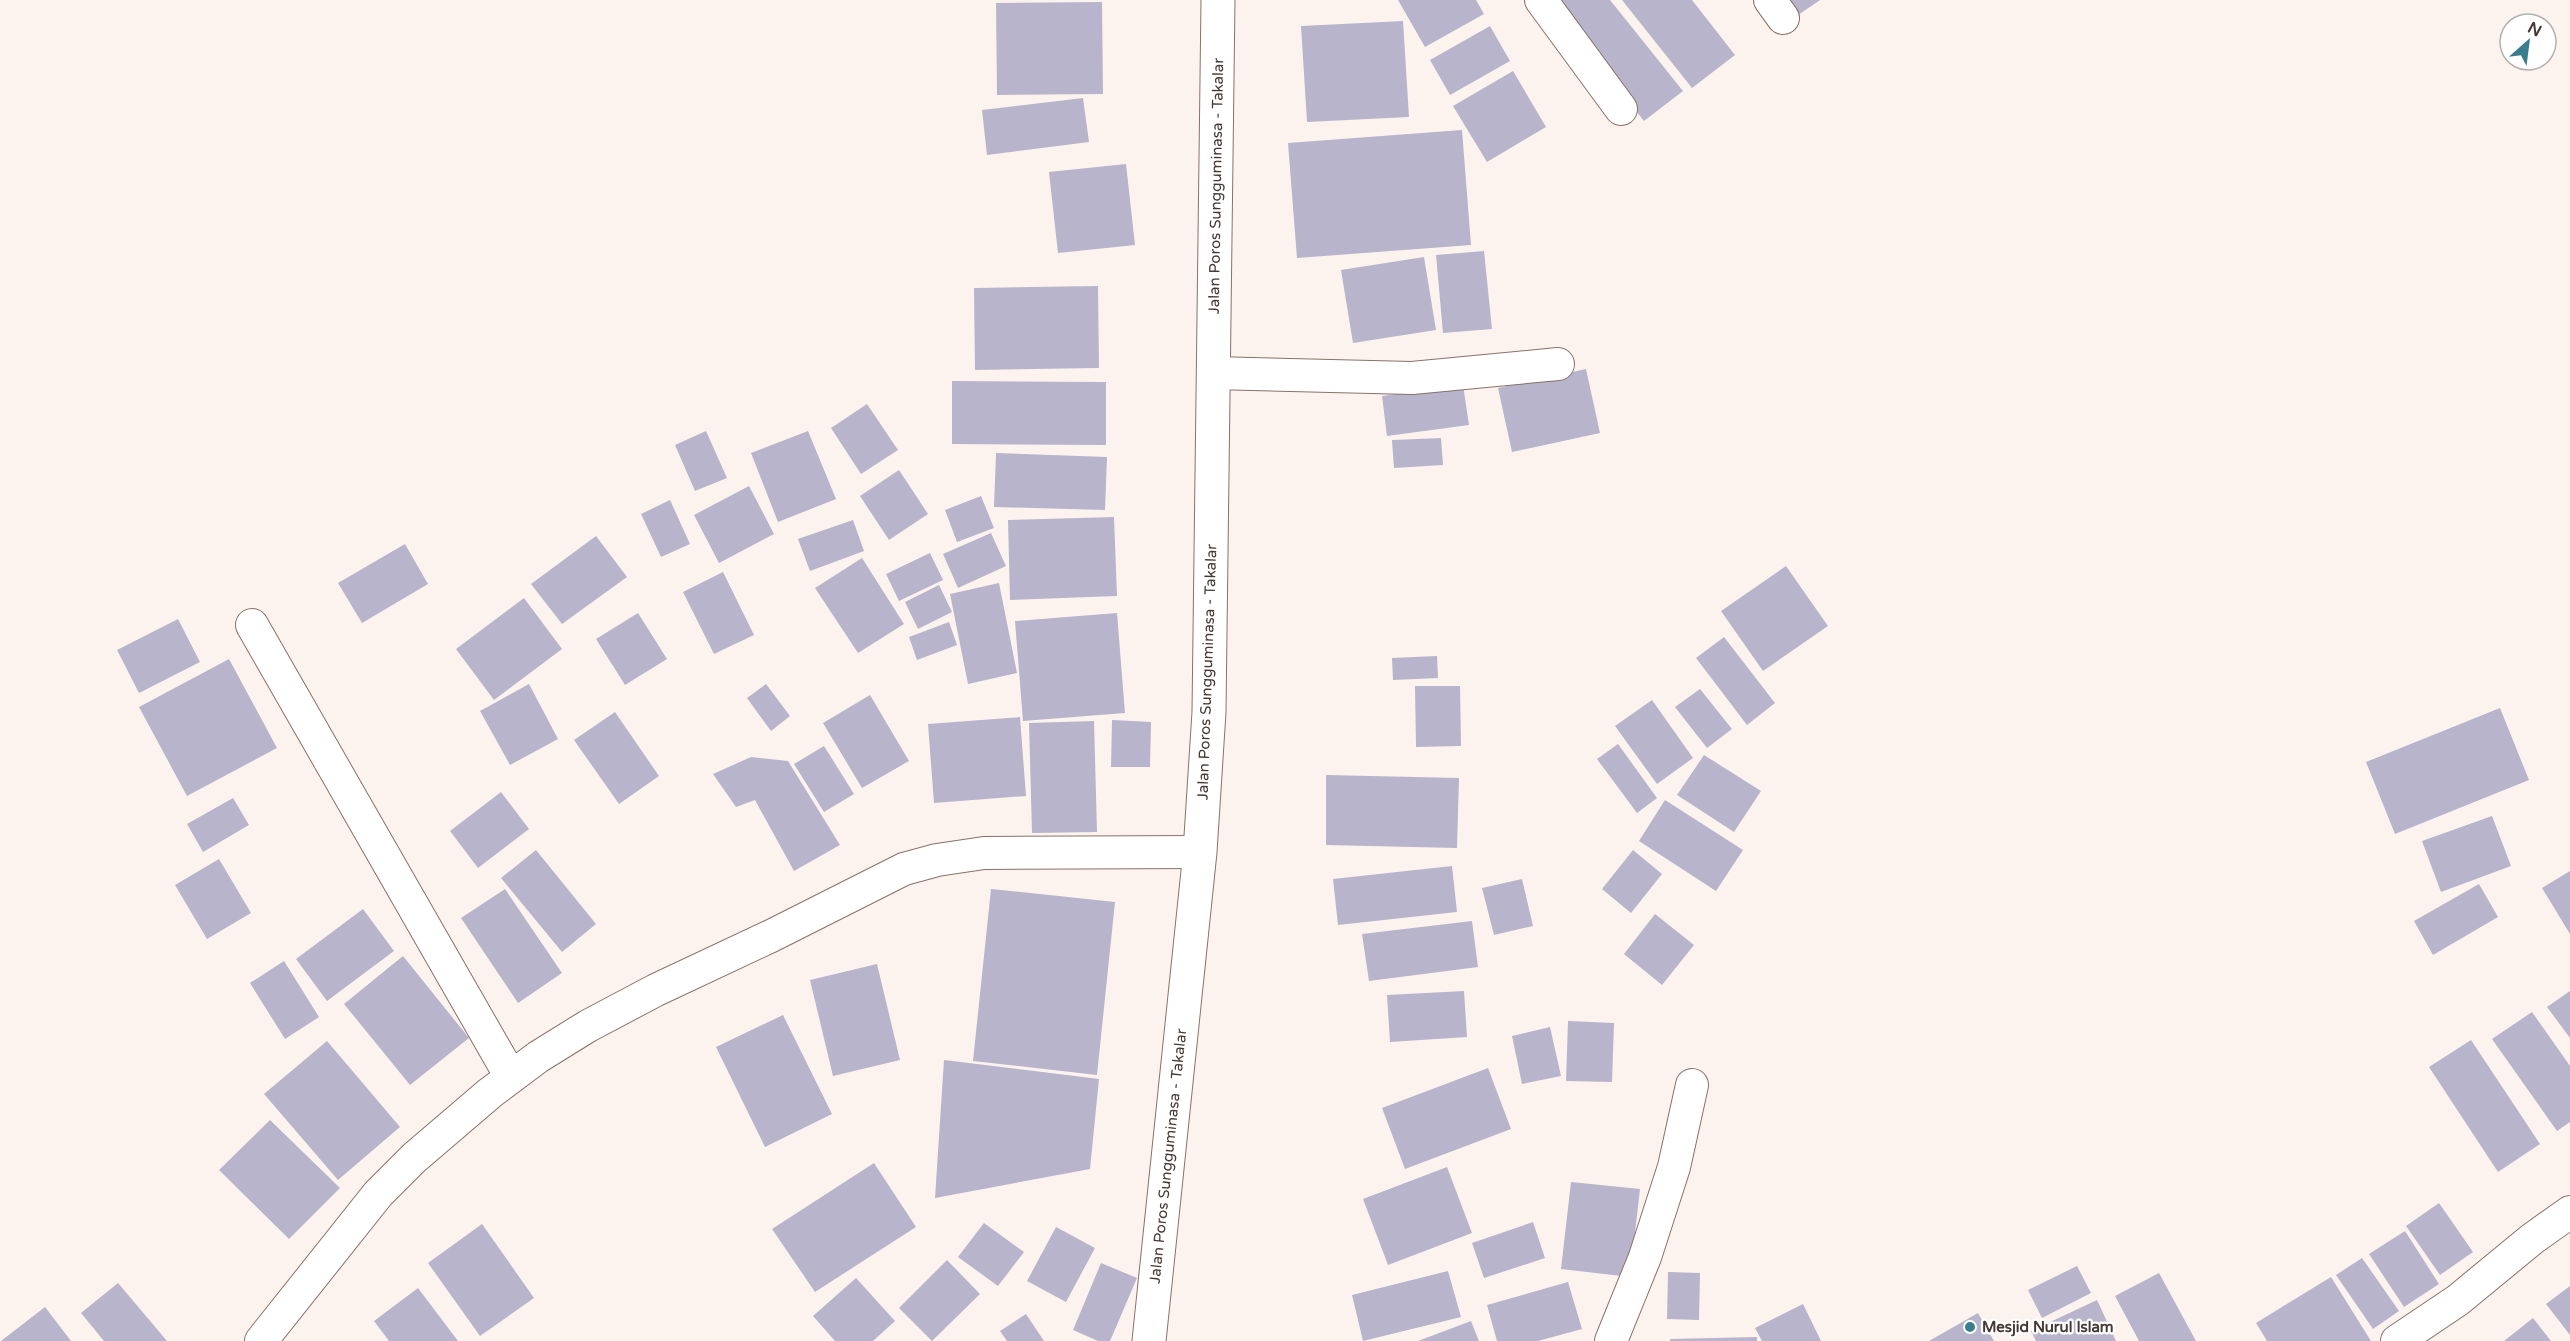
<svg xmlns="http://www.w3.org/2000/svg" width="2570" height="1341" viewBox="0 0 2570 1341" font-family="'Varela Round',sans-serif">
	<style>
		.building { fill: #b7b4cb }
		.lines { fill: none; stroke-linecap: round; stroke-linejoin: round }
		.minor-casing { stroke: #887168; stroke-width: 34 }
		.trunk-casing { stroke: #887168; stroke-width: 35 }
		.minor { stroke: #fff; stroke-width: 32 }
		.trunk { stroke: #fff; stroke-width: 33 }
		.poi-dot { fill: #3a7d8d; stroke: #fff; stroke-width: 2 }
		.labels { text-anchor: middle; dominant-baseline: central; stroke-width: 4.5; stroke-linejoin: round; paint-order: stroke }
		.street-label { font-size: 15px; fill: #443935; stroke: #fff }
		.poi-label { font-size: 15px; font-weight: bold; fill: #443935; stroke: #fff; text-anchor: start }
	</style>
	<rect width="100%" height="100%" fill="#fdf3ee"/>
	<path class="building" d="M1398,0H1476L1484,14L1425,47Z
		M1548,0H1610L1683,91L1644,121Z
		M1622,0H1692L1735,55L1692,88Z
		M1773,0H1820L1788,22Z
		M1102,2L1103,94L997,95L996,3Z
		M1403,21L1409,117L1307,122L1301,26Z
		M1490,26L1510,61L1450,95L1430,60Z
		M1513,71L1546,127L1487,162L1453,106Z
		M1083,98L1089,142L987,155L982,110Z
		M1462,130L1471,245L1297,258L1288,143Z
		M1126,164L1135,245L1058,253L1049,172Z
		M1484,251L1492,329L1443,333L1436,255Z
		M1424,257L1436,330L1353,343L1341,270Z
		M1098,286L1099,368L975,370L974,288Z
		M1586,369L1600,433L1512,452L1498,388Z
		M952,381L1106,382V445L952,444Z
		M1463,385L1469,425L1387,436L1382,396Z
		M867,404L898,450L861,474L831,428Z
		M706,431L727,478L695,491L675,445Z
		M808,431L836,499L778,522L751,453Z
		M1441,438L1443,465L1394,468L1392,440Z
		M996,453L1107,457L1105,510L994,507Z
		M899,470L928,514L889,540L860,496Z
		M749,486L774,534L719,563L694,515Z
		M981,496L994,528L957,542L945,510Z
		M670,500L690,544L661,557L641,514Z
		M1114,517L1117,596L1010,600L1008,520Z
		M853,520L864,551L810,571L798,539Z
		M991,533L1006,566L958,588L943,554Z
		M596,536L627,577L562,624L531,584Z
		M405,544L428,584L362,623L338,583Z
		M930,553L943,580L899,601L886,574Z
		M862,558L904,624L858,653L815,588Z
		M1786,566L1828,626L1763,671L1721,611Z
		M723,572L754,635L714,654L683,592Z
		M999,583L1017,673L968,684L950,594Z
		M939,585L952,612L918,629L905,602Z
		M524,598L562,649L494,700L456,649Z
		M638,613L667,659L625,685L596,639Z
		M1117,613L1125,713L1023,721L1015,621Z
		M178,619L200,662L139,693L117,650Z
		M949,622L957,645L917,660L909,637Z
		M1724,637L1775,703L1747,725L1696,658Z
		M1437,656L1438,678L1393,680L1392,658Z
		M229,659L277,748L187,796L139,707Z
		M529,684L558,739L510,765L480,711Z
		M766,684L790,716L771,731L747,698Z
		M1415,686H1460L1461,746L1416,747Z
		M1700,689L1732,729L1707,748L1675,707Z
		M870,695L909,761L862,788L823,723Z
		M1652,700L1693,758L1657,784L1615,726Z
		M2500,708L2529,780L2395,834L2366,762Z
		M615,712L659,776L619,804L574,740Z
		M1020,717L1026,796L934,803L928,724Z
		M1112,720L1151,722L1150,767H1111Z
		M1094,721L1097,832L1032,833L1029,723Z
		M1618,744L1657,798L1637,813L1597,759Z
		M824,746L854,794L824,812L794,764Z
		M1704,755L1761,791L1734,832L1677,795Z
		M751,757L788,761L840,845L794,871L755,800L736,807L713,774Z
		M1326,775L1459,778L1457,848L1326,845Z
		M501,792L529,829L478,868L450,831Z
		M233,798L249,825L203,852L187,824Z
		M1665,800L1743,850L1716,891L1639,841Z
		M2492,816L2511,866L2441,892L2422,841Z
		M536,850L596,924L562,952L501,878Z
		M1633,850L1662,874L1631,913L1602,889Z
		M219,859L251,913L207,939L175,885Z
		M1452,866L1457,912L1338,925L1333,879Z
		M2570,871V934L2542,888Z
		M1522,879L1533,926L1494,935L1482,888Z
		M2479,884L2498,917L2433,955L2414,921Z
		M505,889L562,973L518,1003L461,918Z
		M991,889L1115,902L1097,1075L973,1061Z
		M363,909L394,951L327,1001L296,959Z
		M1655,914L1694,945L1662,985L1624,954Z
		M1472,921L1478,967L1369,981L1362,934Z
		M403,956L469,1038L410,1085L344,1004Z
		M284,961L319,1017L285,1039L250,983Z
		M877,964L900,1060L833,1076L810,980Z
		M1464,991L1467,1037L1390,1042L1387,995Z
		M2570,991V1038L2547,1007Z
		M2532,1012L2570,1066V1122L2557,1131L2492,1039Z
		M783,1015L832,1114L765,1147L716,1047Z
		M1568,1021L1614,1023L1612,1082L1566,1081Z
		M1550,1027L1561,1076L1522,1084L1512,1036Z
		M2471,1040L2540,1144L2498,1172L2429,1067Z
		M327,1041L400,1127L338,1180L264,1094Z
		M944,1060L1099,1079L1090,1169L935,1198Z
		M1488,1068L1511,1129L1405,1169L1382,1108Z
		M270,1120L340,1188L289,1239L219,1170Z
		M874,1163L916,1227L815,1292L772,1229Z
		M1447,1167L1472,1233L1388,1265L1363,1199Z
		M1571,1182L1640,1189L1630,1277L1561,1269Z
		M2439,1203L2473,1252L2440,1275L2406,1226Z
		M1533,1222L1545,1258L1484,1278L1472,1243Z
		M984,1223L1024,1252L998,1286L958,1257Z
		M482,1224L534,1298L480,1336L428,1263Z
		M1056,1227L1095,1248L1066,1302L1027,1281Z
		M2405,1231L2439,1284L2404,1307L2369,1254Z
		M2362,1258L2399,1311L2373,1329L2336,1275Z
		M947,1260L980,1294L932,1341L899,1308Z
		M1101,1263L1137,1278L1110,1341H1098L1073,1330Z
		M2077,1266L2091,1293L2042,1318L2028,1290Z
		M1448,1271L1461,1317L1363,1341L1352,1295Z
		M1668,1272L1700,1273L1699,1320L1667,1319Z
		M2159,1273L2196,1341H2139L2115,1296Z
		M2331,1277L2371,1341H2267L2256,1323Z
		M856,1278L895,1321L873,1341H835L813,1316Z
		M1568,1282L1582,1329L1538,1341H1497L1487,1305Z
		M118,1283L167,1341H104L81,1313Z
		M2570,1286V1335L2546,1304Z
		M418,1288L458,1341H389L374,1321Z
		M2097,1300L2116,1341H2036L2031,1331Z
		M1803,1304L1821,1341H1762L1755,1328Z
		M45,1307L71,1341H1Z
		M1978,1313L1994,1341H1929Z
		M1026,1314L1044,1341H1007L1000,1331Z
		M2533,1318L2551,1341H2504Z
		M1471,1321L1479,1341H1418Z
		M1757,1337V1341H1670V1339Z"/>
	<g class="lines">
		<defs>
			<path id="minor" d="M1541,0L1621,109
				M1770,0L1783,18
				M1213,373L1412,378L1558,364
				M252,625L511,1077
				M261,1341L378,1194L414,1158L490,1093L538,1057L588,1026L656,990L771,936L904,869L937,860L984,853L1200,852
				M1611,1341L1645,1257L1674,1167L1692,1085
				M2397,1341L2458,1300L2532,1239L2570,1212"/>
			<path id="trunk" d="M1149,1341L1200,852L1209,712L1218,0"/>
		</defs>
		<use href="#minor" class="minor-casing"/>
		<use href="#trunk" class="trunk-casing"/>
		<use href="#minor" class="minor"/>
		<use href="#trunk" class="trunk"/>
	</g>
	<circle class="poi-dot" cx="1970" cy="1327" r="6"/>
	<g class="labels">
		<g class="street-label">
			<text transform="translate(1216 186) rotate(-89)">Jalan Poros Sungguminasa - Takalar</text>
			<text transform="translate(1207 672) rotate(-88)">Jalan Poros Sungguminasa - Takalar</text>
			<text transform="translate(1168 1156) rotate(-84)">Jalan Poros Sungguminasa - Takalar</text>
		</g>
		<g class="poi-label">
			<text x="1982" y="1327">Mesjid Nurul Islam</text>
		</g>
	</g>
	<g transform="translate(2528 42) rotate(28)"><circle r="28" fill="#ffffff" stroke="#b4b0ae" stroke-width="1.5"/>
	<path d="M0-4.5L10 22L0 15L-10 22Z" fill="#3a7d8d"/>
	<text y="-9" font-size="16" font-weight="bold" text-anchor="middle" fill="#443935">N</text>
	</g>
</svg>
